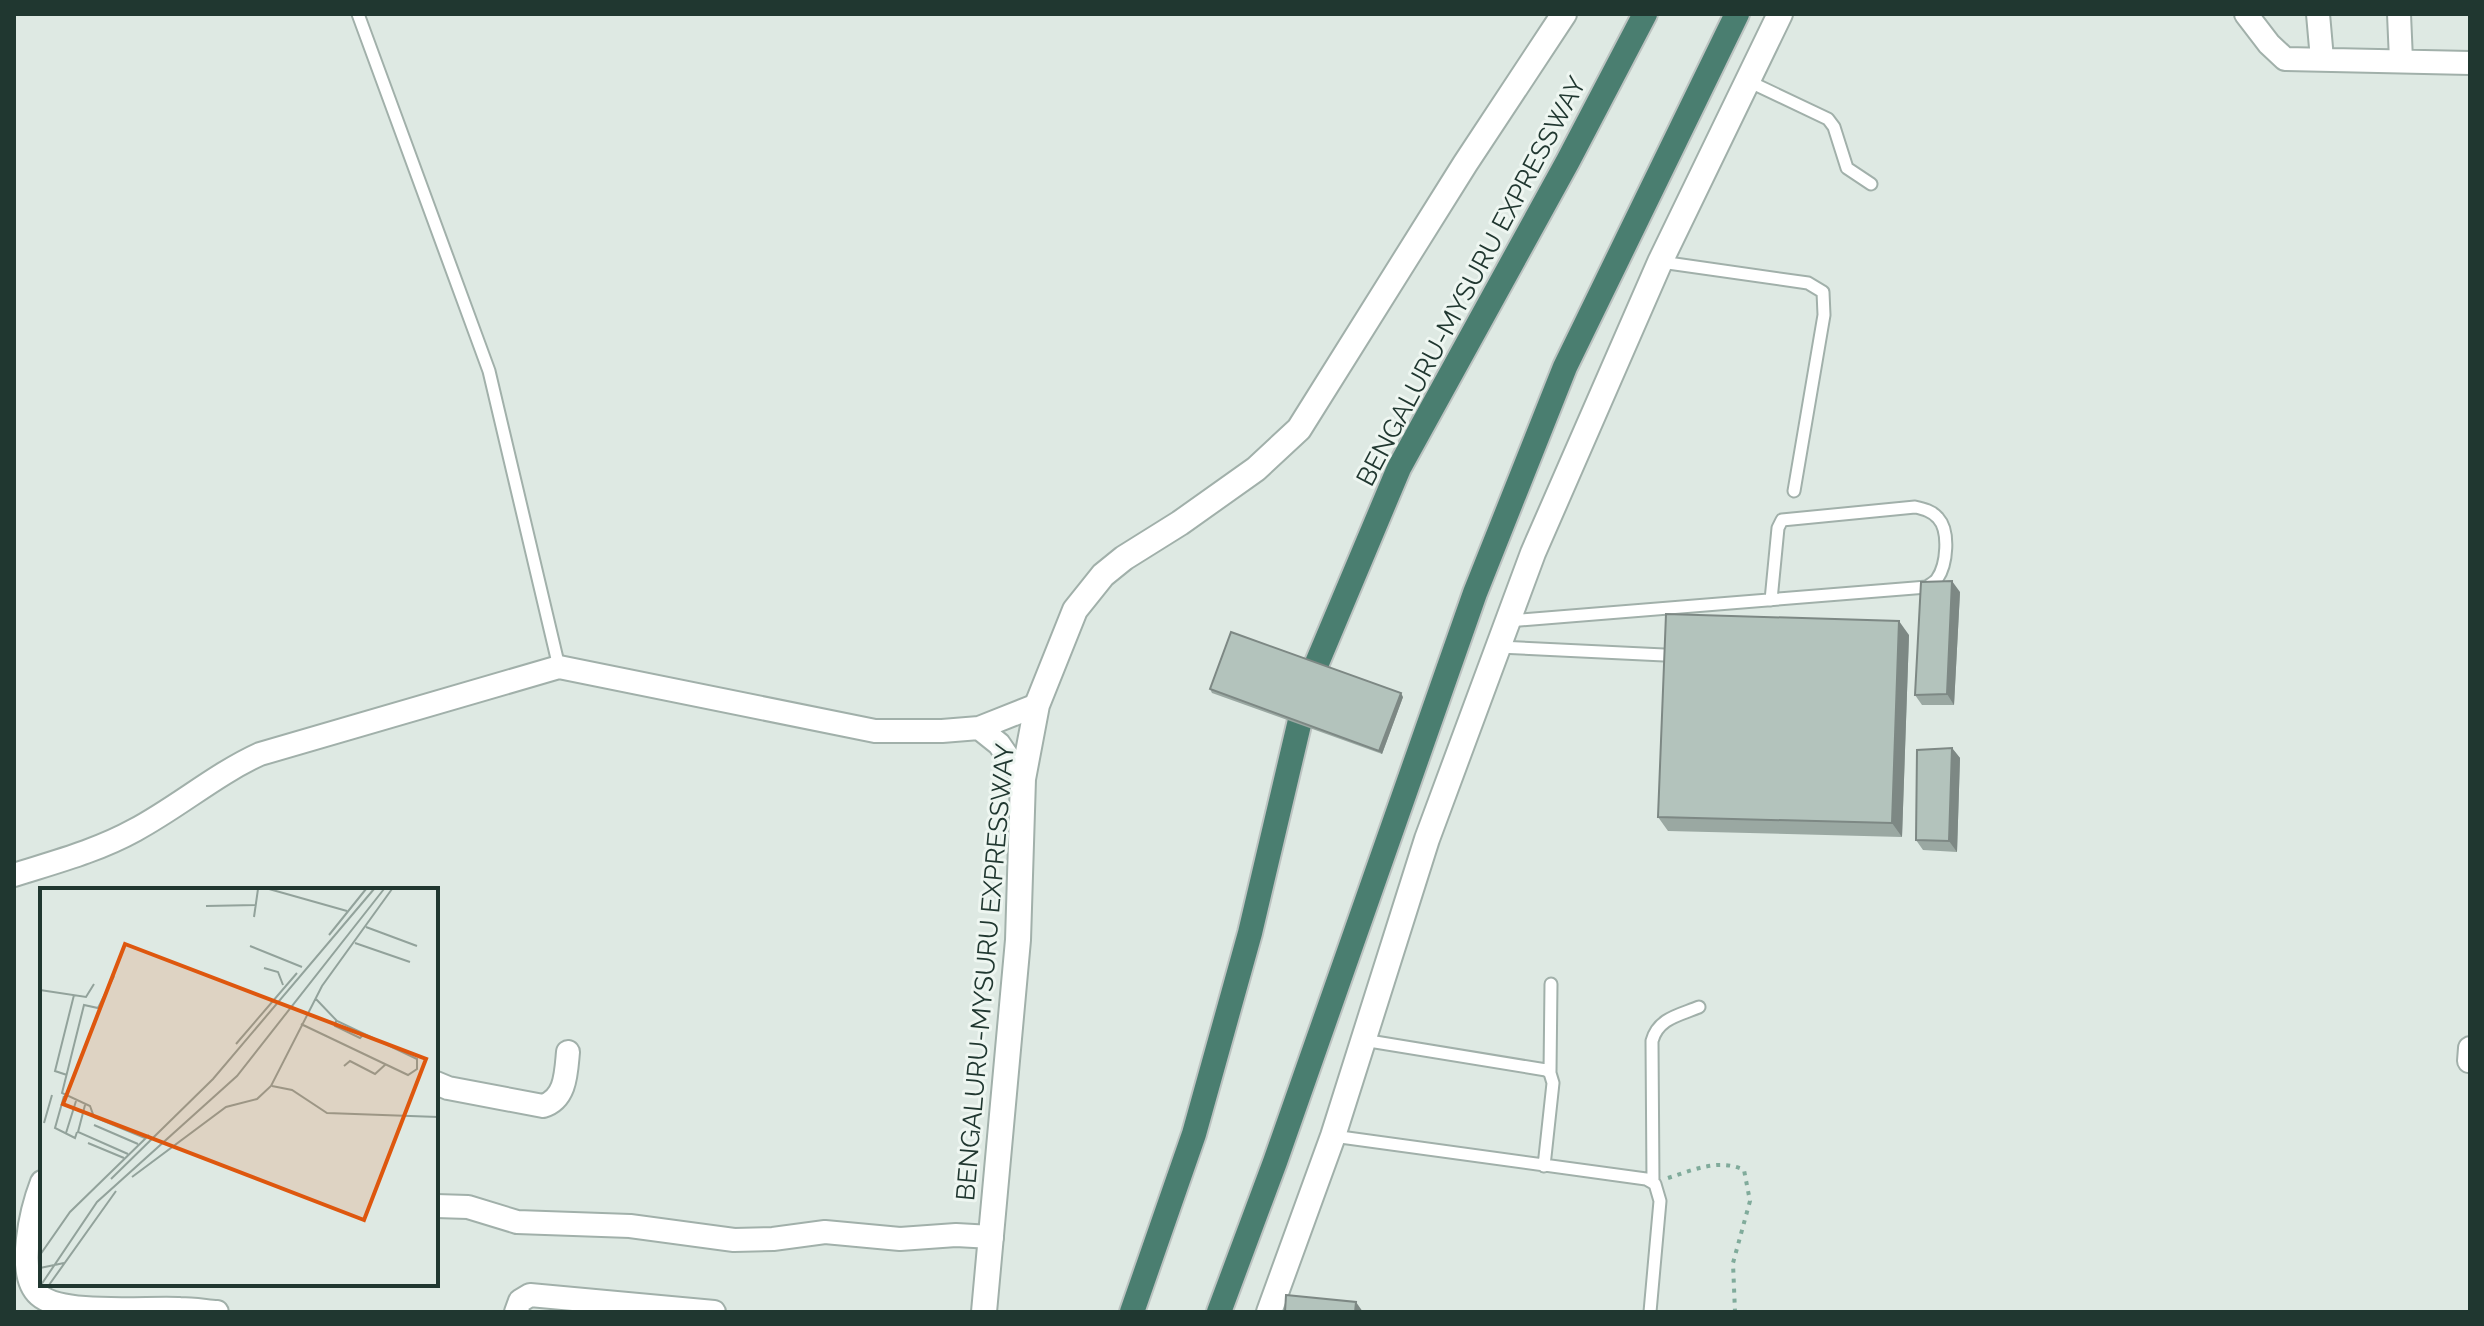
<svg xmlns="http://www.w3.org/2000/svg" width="2484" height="1326" viewBox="0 0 2484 1326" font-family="Raleway,sans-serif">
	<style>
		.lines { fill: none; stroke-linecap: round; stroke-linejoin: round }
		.service-casing { stroke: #a1b0aa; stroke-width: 15 }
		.minor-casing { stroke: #a1b0aa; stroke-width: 26 }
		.tertiary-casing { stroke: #a1b0aa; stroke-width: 28 }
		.trunk-casing { stroke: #bcc3c1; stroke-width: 28 }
		.path { stroke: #80ab9b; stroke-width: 4; stroke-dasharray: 4 6; stroke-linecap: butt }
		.service { stroke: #fff; stroke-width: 11 }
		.minor { stroke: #fff; stroke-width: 22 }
		.tertiary { stroke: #fff; stroke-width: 24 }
		.trunk { stroke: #4a7e70; stroke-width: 24 }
		.wall { fill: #9aa8a2 }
		.shaded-wall { fill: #7d8884 }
		.building { fill: #b3c3bc; stroke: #7d8884; stroke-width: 2 }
		.labels { text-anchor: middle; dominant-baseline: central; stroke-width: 6; stroke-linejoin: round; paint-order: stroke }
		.street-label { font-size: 26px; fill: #203730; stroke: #eef6f1 }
		.inset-road { fill: none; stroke: #92a29b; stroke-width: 2 }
		.view { fill: #de570e; fill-opacity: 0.15; stroke: #de570e; stroke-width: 4 }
		.inset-edge { fill: none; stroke: #203730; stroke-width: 4 }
	</style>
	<rect width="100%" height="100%" fill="#dee9e3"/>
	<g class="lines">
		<defs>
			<path id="service" d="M358,14L489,371L559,667
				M1748,81L1828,119L1834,127L1847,168L1871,184
				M1661,262L1808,283L1823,292L1824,315L1794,491
				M1508,621L1927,587C1928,586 1936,581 1937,579C1947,565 1950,531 1938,518C1932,511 1924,509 1915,507L1782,520L1778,528L1771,600
				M1499,647L1664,655
				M1363,1040L1546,1070L1550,1073L1553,1083L1544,1166
				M1550,1073L1551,984
				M1333,1136L1646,1179L1655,1184L1660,1201L1650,1312
				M1653,1183L1652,1041C1658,1018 1680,1015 1699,1007"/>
			<path id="minor" d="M2246,14L2269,44L2285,59L2470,63
				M2318,14L2322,59
				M2399,14L2401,60
				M979,728L999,744L1023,779
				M14,875C55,862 97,851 135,830C178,807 216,774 260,754L559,667L875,731H942L979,728L1037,705
				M2469,1061L2470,1048
				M436,1083L448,1088L543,1106C566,1099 566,1073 568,1052
				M42,1182C32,1208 15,1274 39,1295C62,1316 148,1307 180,1309C192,1309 205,1311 217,1312
				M436,1206L468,1207L517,1222L630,1226L734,1240L773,1239L825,1232L900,1239L956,1235L992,1237
				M516,1312L520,1301L530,1295L714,1312"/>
			<path id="tertiary" d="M984,1312L1018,940L1023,779L1037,705L1075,610L1103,575L1124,558L1180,523L1256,469L1299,429L1465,164L1564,14
				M1269,1312L1333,1136L1427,839L1533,553L1660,262L1780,14"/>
			<path id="trunk" d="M1132,1312L1194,1134L1250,933L1309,682L1399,468L1568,161L1645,14
				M1219,1312L1275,1162L1475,593L1565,367L1737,14"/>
		</defs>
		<use href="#service" class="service-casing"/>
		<use href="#minor" class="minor-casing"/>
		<use href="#tertiary" class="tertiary-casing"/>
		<use href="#trunk" class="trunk-casing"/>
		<path class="path" d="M1668,1178C1693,1170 1719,1158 1744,1170L1750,1201L1733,1263L1735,1312"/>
		<use href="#service" class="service"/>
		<use href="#minor" class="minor"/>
		<use href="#tertiary" class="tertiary"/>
		<use href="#trunk" class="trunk"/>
	</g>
	<path class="wall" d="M1960,592L1954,705H1922L1915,695Z
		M1909,635L1902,837L1668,831L1658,817Z
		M1210,689L1403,697L1382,754L1212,693Z
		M1952,748L1960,758L1957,852L1923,850L1916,840Z"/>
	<path class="shaded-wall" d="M1952,581L1960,592L1954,705L1947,694Z
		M1899,621L1909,635L1902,837L1892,823Z
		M1401,693L1403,697L1382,754L1379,751Z
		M1952,748L1960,758L1957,852L1949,841Z
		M1356,1302L1363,1312H1355Z"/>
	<path class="building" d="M1952,581L1947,694L1915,695L1921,582Z
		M1666,614L1899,621L1892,823L1658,817Z
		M1231,632L1401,693L1379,751L1210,689Z
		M1952,748L1949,841L1916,840L1917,750Z
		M1286,1295L1356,1302L1355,1312H1285Z"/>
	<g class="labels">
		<g class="street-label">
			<text transform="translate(1471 281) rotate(-62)">BENGALURU-MYSURU EXPRESSWAY</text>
			<text transform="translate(985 972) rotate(-85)">BENGALURU-MYSURU EXPRESSWAY</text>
		</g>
	</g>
	<g transform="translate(40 888)">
		<rect width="398" height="398" fill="#dee9e3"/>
		<path class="inset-road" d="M184,1H211M229,1L307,23M166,18L216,17M214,29L218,1M326,39L377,58M289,47L326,1M315,55L370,74M210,58L262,79M224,80L238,84L243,97M74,88L58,120L44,117L22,205L50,218L54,229L105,250M0,102L46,109L54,96M296,133L295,138L320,150L324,146M261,136L368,187L377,181V171L297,133L275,110M196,156L257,85M304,178L310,173L335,186L346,176M27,187L15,183L34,107M232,198L252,202L287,225L398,229M24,208L15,240L35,250L37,244M45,217L38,244L88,266M4,235L12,207M54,237L98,256M26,245L36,213M48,255L84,270M92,289L186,219L217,211L231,198L282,98L352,1M71,291L173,191L334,1M0,367L30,324L109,247M0,380L24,375M1,397L57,314L197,188L344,1M9,397L76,303"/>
		<path class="view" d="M85,56L386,171L324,332L23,216Z"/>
		<rect width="398" height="398" class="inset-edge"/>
	</g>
	<rect width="2484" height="1326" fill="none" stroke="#203730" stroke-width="32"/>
</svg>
